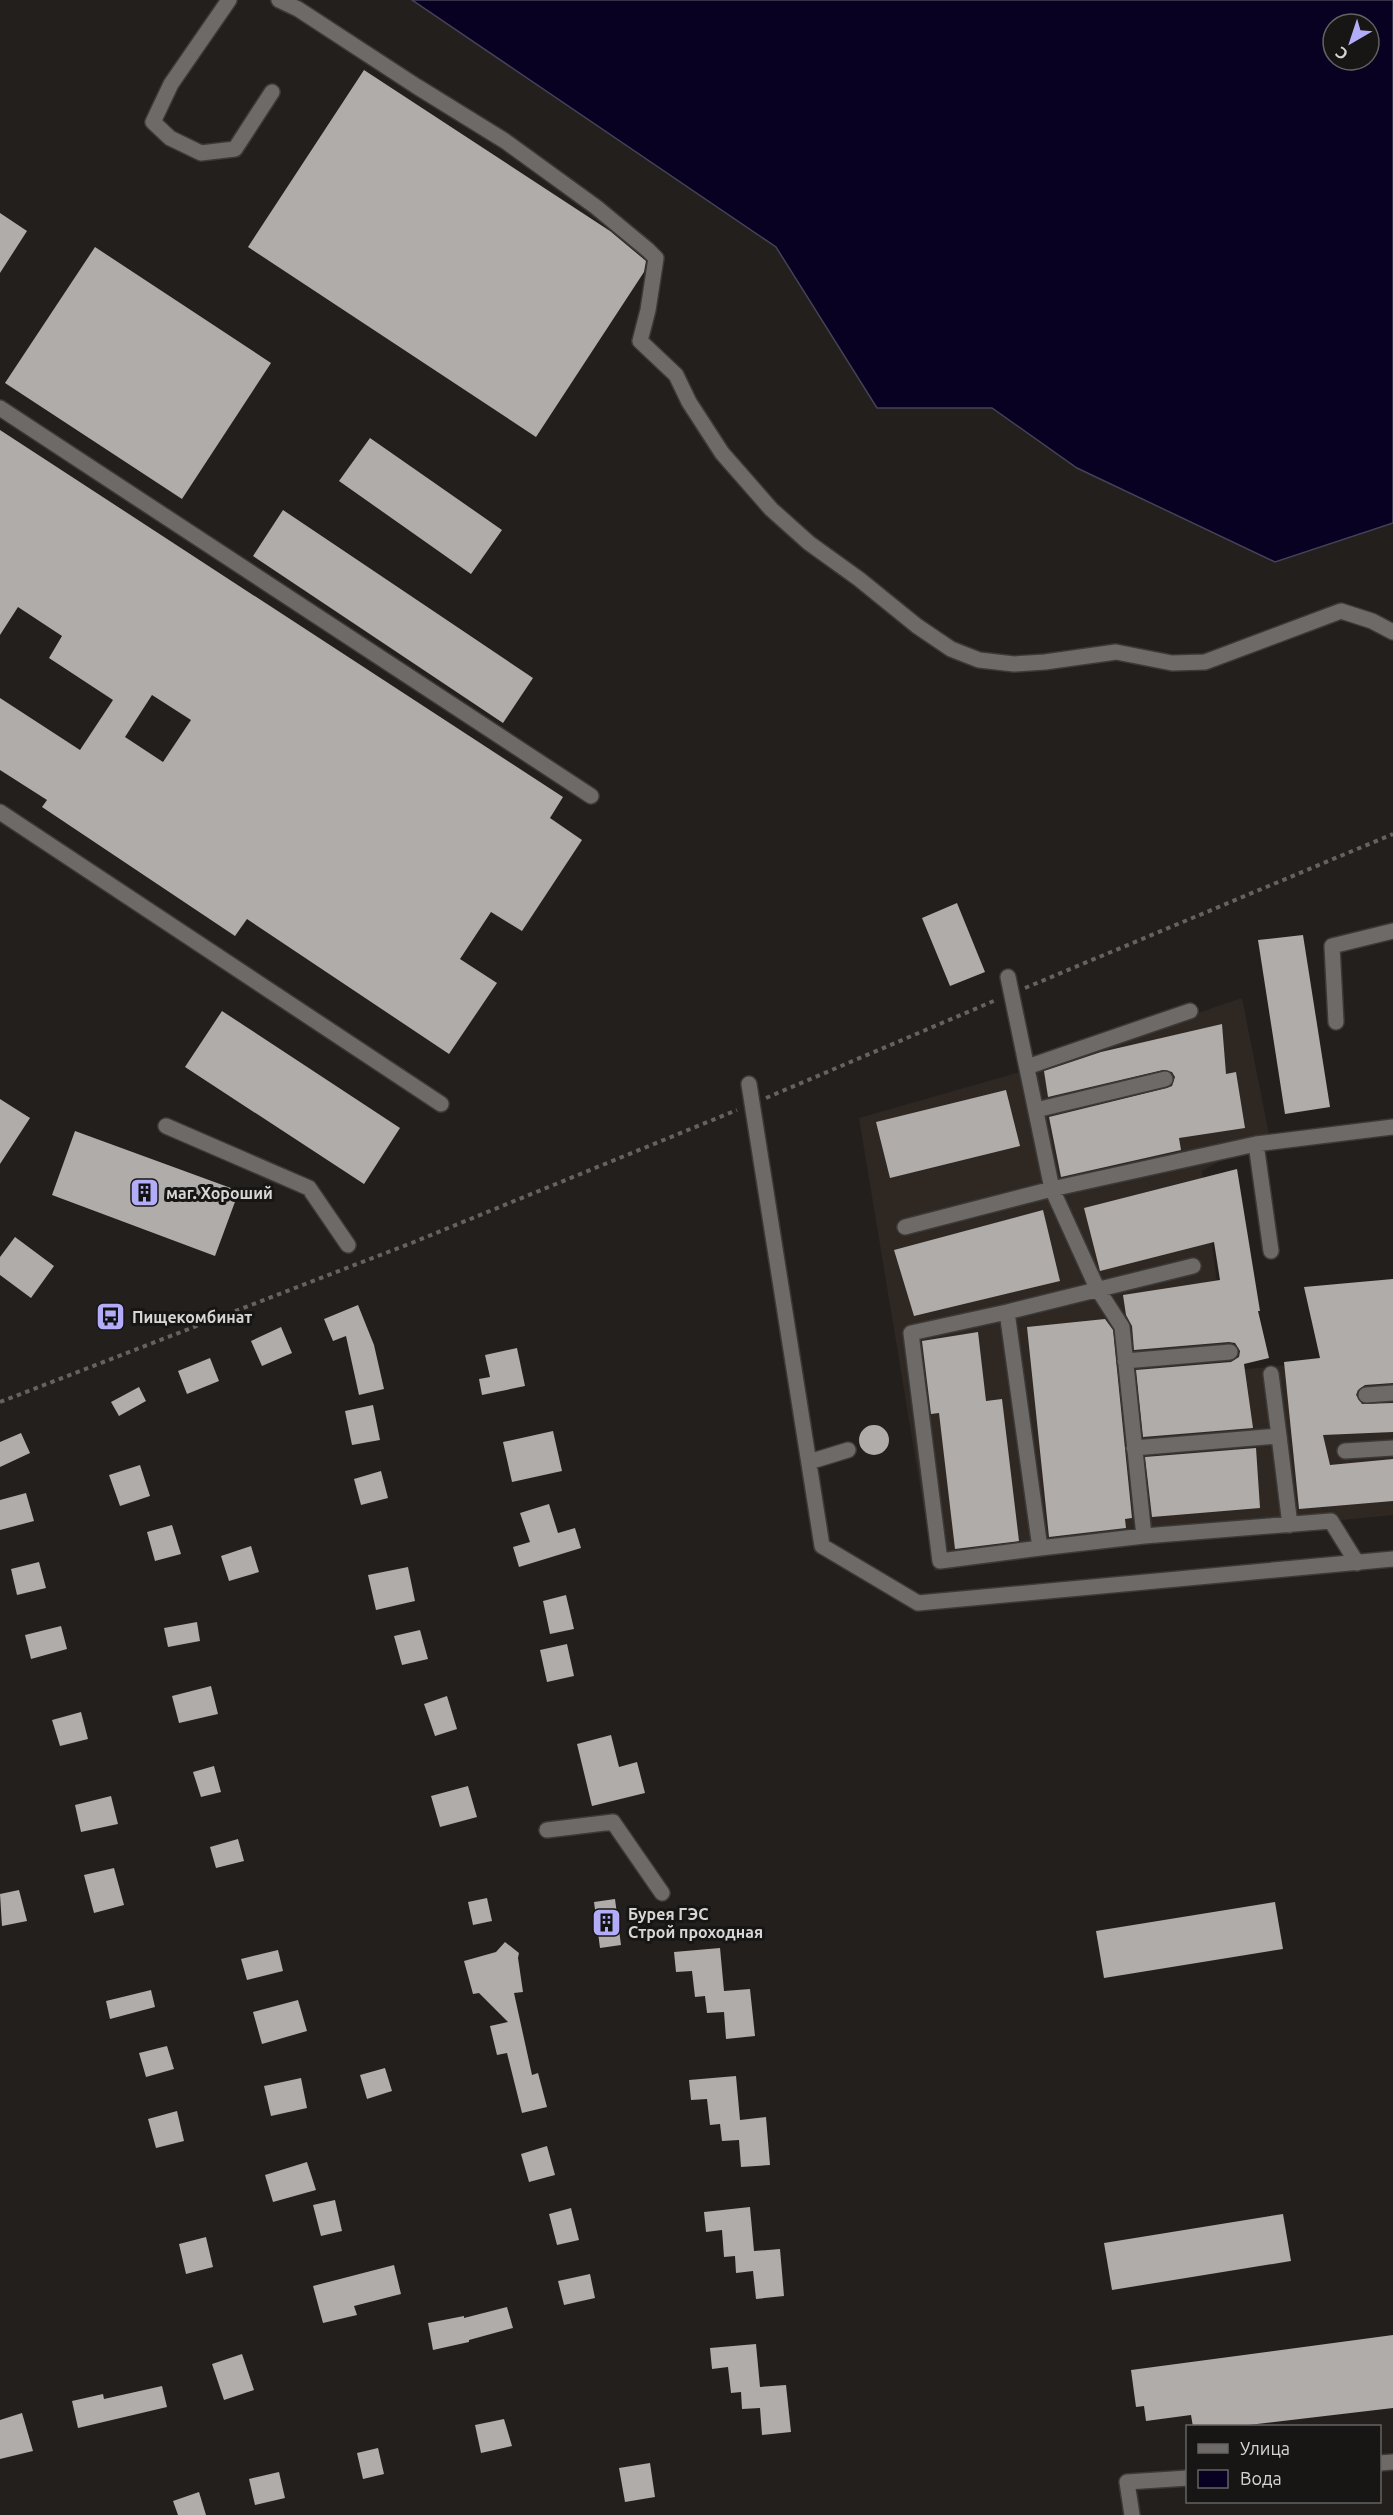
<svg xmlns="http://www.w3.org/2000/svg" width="1393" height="2515" viewBox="0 0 1393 2515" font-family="Ubuntu,sans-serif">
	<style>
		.built { fill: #2f2722 }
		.water { fill: #080121; stroke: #464157; stroke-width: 1.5; fill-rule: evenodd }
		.building { fill: #b0acaa; fill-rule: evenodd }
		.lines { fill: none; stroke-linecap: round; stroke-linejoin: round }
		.minor-casing { stroke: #3c3a38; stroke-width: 18 }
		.path { stroke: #656260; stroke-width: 4; stroke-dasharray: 4.5 4.5; stroke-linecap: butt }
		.minor { stroke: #6d6a68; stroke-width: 15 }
		.labels { text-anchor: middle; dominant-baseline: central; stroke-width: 6; stroke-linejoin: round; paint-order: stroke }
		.poi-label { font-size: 16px; font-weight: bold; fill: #d8d6d5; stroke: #181614; text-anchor: start }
	</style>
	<rect width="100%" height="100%" fill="#221f1d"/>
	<path class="built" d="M1242,998L1269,1134L1202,1171L1222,1320L1245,1369L1393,1356V1515L1303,1524L934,1571L859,1118L1044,1065Z"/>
	<path class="water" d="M412,0H1393V523L1275,562L1077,468L992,408H877L776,247ZM1333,24H1369V60H1333Z"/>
	<path class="building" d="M364,70L610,231L646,261L644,272L536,437L248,247Z
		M0,213L27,231L0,273Z
		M95,247L271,363L182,499L5,383Z
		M0,430L563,797L550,818L582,840L522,931L491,912L460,959L497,983L449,1054L247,919L235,936L42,807L47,800L0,770V698L80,750L113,700L49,658L62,636L18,607L0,635ZM152,695L191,720L163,762L125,737Z
		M370,438L502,530L471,574L339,481Z
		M283,510L533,678L503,723L253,556Z
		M957,903L985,972L950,986L922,918Z
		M1303,935L1330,1107L1285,1114L1258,940Z
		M222,1011L400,1128L364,1184L185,1067Z
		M1222,1024L1226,1074L1236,1072L1245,1128L1179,1138L1181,1150L1061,1177L1049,1117L1167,1088L1172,1086L1175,1077L1172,1072L1163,1070L1048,1097L1044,1071L1101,1052Z
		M1006,1090L1020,1146L890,1178L876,1122Z
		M0,1099L30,1118L0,1164Z
		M75,1131L239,1191L215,1256L52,1195Z
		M1237,1169L1260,1311H1258L1269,1358L1244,1364L1253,1428L1143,1437L1136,1370L1231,1362L1239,1357L1240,1351L1235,1343L1229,1342L1134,1350L1132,1326L1126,1315L1123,1295L1220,1280L1214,1242L1100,1271L1084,1208Z
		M1043,1210L1060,1281L914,1316L894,1250Z
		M15,1237L54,1266L31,1298L0,1275V1257Z
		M1393,1279V1383L1365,1385L1358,1390L1356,1395L1362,1404L1393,1403V1432L1323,1435L1330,1465L1393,1459V1501L1299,1509L1284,1362L1320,1358L1304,1287Z
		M358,1305L374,1345L384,1389L359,1395L346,1336L333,1341L324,1319Z
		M1105,1319L1113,1330L1132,1518L1125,1519L1126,1528L1049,1537L1027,1327Z
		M281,1327L292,1353L262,1366L251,1341Z
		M978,1332L986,1401L1002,1399L1019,1541L955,1549L939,1413L931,1414L922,1341Z
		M517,1348L525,1386L482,1395L479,1379L490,1377L485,1355Z
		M210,1358L219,1381L187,1394L178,1371Z
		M139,1387L146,1401L119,1416L111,1402Z
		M373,1405L380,1440L352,1445L345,1411Z
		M859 1440a15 15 0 1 1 30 0a15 15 0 1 1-30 0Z
		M553,1431L562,1471L512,1482L503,1442Z
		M21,1433L30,1453L0,1467V1442Z
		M1256,1448L1260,1508L1152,1517L1145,1457Z
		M140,1465L150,1496L120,1506L109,1475Z
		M381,1471L388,1498L361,1505L354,1479Z
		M26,1493L34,1521L0,1530V1500Z
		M549,1504L558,1533L575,1528L581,1548L519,1567L513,1547L530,1542L520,1513Z
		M172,1525L181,1554L155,1561L147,1532Z
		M251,1546L259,1572L229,1581L221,1556Z
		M39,1562L46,1588L17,1595L11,1569Z
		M408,1567L415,1601L376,1610L368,1575Z
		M566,1595L574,1629L550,1634L543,1601Z
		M197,1622L200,1641L168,1647L164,1628Z
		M61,1626L67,1649L31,1659L25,1635Z
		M420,1630L428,1659L402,1665L394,1636Z
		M567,1644L574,1676L547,1682L540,1650Z
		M211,1686L218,1714L179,1723L172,1696Z
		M447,1696L457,1729L435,1736L424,1704Z
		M81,1712L88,1739L60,1746L52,1720Z
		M611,1735L619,1767L637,1762L645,1793L592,1806L577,1744Z
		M214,1766L221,1792L201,1797L193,1772Z
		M468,1786L477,1817L440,1827L431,1796Z
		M111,1796L118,1824L81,1832L75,1805Z
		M238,1839L244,1861L216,1868L210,1847Z
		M114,1868L124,1905L94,1913L84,1875Z
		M19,1890L27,1921L2,1926L0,1894Z
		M487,1898L492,1921L473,1925L468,1902Z
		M615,1899L621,1945L600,1948L594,1902Z
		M1275,1902L1283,1949L1104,1978L1096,1931Z
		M505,1942L519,1953L518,1958L523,1992L514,1993L532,2075L538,2073L547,2107L522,2113L507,2053L497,2055L490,2026L508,2022L479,1993L473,1994L464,1961L496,1952Z
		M720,1948L724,1991L750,1989L755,2036L726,2039L724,2012L707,2013L705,1996L695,1997L692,1971L676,1972L674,1952Z
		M278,1950L283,1971L247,1980L241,1959Z
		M151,1990L155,2007L110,2019L106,2001Z
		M298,2000L307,2031L262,2044L253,2012Z
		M167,2046L174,2069L146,2077L139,2053Z
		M385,2068L392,2091L367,2099L360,2075Z
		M736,2076L740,2120L766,2117L770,2165L741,2167L739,2140L722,2141L720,2124L710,2125L707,2099L691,2100L689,2080Z
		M301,2078L307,2108L271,2116L264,2086Z
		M177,2111L184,2141L156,2148L148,2119Z
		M547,2146L555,2175L529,2182L521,2154Z
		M307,2162L316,2190L273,2202L265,2175Z
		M335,2200L342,2231L321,2236L313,2205Z
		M750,2207L754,2251L780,2249L784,2296L756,2299L753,2271L736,2273L735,2256L724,2257L722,2230L706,2232L704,2212Z
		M571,2208L579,2240L557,2245L549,2214Z
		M1283,2214L1291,2261L1112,2290L1104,2243Z
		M206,2237L213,2267L186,2274L179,2244Z
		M394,2265L401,2294L354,2306L357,2315L323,2323L313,2286Z
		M590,2274L595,2298L564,2305L558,2281Z
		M507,2307L513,2328L469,2340V2342L433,2350L428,2323L464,2316V2318Z
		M1393,2335V2408L1231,2427H1193L1191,2415L1146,2421L1144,2406L1136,2407L1131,2370Z
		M756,2344L760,2387L786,2385L791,2432L762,2435L760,2408L742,2409L741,2392L731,2393L728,2367L712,2369L710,2348Z
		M242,2354L254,2390L224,2400L212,2364Z
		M162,2386L167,2407L78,2428L72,2401L103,2394L104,2399Z
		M22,2413L33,2451L0,2459V2420Z
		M504,2419L512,2446L481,2453L475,2425Z
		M378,2448L384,2474L363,2479L357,2453Z
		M650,2463L655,2497L625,2502L619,2468Z
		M279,2472L285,2498L255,2505L249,2479Z
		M199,2492L206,2515H178L173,2501Z"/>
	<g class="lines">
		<defs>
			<path id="minor" d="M229,0L171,84L153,122L170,138L201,153L235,149L272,92
				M279,0L298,9L416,86L505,141L596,207L648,250L656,258L648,310L640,341L676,375L689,402L722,453L771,509L809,543L859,579L917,626L951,649L979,660L1014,664L1045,662L1116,652L1172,663L1205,662L1341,611L1372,621L1393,632
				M0,408L591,796
				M0,812L441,1104
				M1008,977L1052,1189L1097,1288L1122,1327L1144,1536L1331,1521L1357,1563
				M1336,1022L1332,946L1393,931
				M1027,1067L1190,1011
				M749,1084L822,1546L918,1603L1393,1559
				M1036,1110L1165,1079
				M166,1126L309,1188L348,1245
				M1256,1144L1271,1251
				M905,1227L1052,1189L1256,1144L1393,1127
				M1007,1312L911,1333L940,1561L1040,1548
				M1125,1361L1230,1352
				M1271,1374L1279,1436
				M1366,1395L1393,1393
				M1134,1448L1279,1436L1290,1525
				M1345,1451L1393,1448
				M809,1462L848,1450
				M1144,1536L1040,1548L1007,1312L1193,1266
				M547,1830L613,1822L662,1893
				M1380,2463L1393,2462
				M1132,2515L1127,2482L1188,2478"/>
		</defs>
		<use href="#minor" class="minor-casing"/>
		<path class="path" d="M1025,988L1393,834
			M766,1098L996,1000
			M0,1402L414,1242L737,1110"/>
		<use href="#minor" class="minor"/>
	</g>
	<defs>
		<symbol id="building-square" viewBox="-11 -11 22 22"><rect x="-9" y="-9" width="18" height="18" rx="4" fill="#b3adf9" stroke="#181614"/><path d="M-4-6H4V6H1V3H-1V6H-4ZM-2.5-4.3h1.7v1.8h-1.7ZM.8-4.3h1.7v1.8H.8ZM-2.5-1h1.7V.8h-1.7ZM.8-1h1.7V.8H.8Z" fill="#111"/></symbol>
		<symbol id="bus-square" viewBox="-11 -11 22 22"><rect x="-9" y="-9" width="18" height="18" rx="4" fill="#b3adf9" stroke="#181614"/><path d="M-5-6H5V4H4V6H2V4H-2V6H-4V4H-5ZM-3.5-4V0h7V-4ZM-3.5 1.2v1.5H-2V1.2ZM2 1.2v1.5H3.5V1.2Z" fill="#111"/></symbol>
	</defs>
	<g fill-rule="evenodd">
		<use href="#building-square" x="128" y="1176" width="33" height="33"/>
		<use href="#bus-square" x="94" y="1300" width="33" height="33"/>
		<use href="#building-square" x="590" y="1906" width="33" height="33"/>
	</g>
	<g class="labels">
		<g class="poi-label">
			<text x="166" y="1193">маг. Хороший</text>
			<text x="132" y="1317">Пищекомбинат</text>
			<text x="628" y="1914">Бурея ГЭС<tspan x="628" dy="18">Строй проходная</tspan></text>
		</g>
	</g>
	<rect x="1186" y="2425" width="195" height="78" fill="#181614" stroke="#656361" stroke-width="1.5"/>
	<rect x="1198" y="2444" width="30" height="9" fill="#6d6a68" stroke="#656361" stroke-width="1.5"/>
	<text x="1240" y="2455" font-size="18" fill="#d8d6d5">Улица</text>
	<rect x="1198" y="2470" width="30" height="18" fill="#080121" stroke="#656361" stroke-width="1.5"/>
	<text x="1240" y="2485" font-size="18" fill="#d8d6d5">Вода</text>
	<g transform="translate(1351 42) rotate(219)"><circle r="28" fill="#181614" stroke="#656361" stroke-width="1.5"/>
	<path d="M0-4.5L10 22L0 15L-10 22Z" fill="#b3adf9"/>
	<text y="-9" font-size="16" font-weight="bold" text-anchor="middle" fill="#d8d6d5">С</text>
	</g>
</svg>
